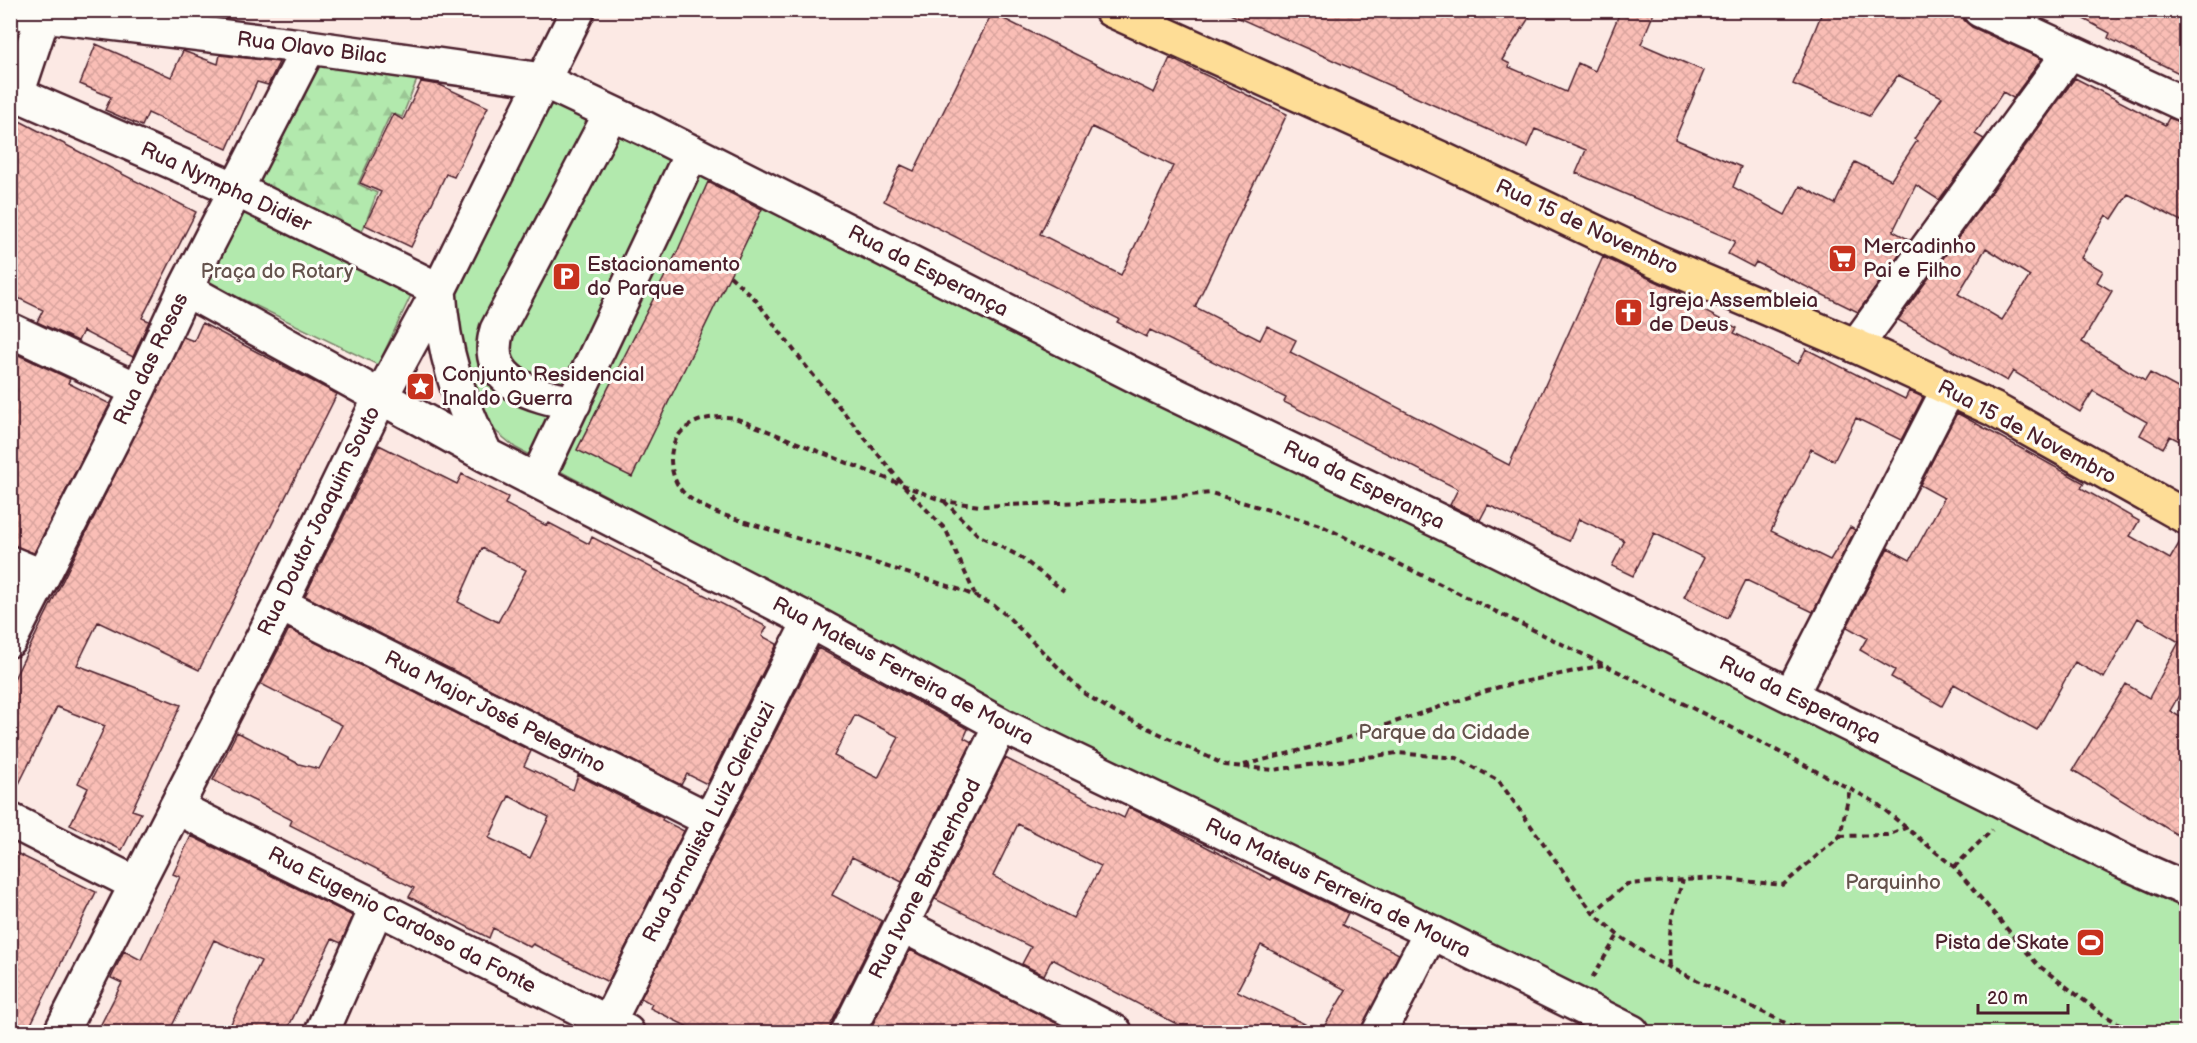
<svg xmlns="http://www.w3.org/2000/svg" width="2197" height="1043" viewBox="0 0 2197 1043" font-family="'Balsamiq Sans',sans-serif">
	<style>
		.forest { fill: url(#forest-firs); stroke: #7e846c; stroke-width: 1.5 }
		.green { fill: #b2e9ad; stroke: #7e846c; stroke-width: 1.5 }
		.building { fill: url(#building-cross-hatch); stroke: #4a1f2b; stroke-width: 1.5; fill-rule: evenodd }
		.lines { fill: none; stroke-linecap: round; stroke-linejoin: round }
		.minor-casing { stroke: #4a1f2b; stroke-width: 38 }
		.major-casing { stroke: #4a1f2b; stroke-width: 38 }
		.path { stroke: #4a1f2b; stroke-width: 4; stroke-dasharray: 6 4.5; stroke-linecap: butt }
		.minor { stroke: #fdfcf7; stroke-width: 33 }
		.major { stroke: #fedd96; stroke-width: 33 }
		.labels { text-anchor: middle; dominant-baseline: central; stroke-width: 6; stroke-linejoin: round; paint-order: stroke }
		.street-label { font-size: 21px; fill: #4a1f2b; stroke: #fdfcf7 }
		.poi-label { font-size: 21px; fill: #4a1f2b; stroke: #fdfcf7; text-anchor: start }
		.park-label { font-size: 21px; fill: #64524c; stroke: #fdfcf7 }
	</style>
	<defs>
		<pattern id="forest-firs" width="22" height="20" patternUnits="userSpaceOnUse" patternTransform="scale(1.5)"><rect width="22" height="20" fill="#b2e9ad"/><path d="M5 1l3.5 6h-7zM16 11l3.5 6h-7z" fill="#9bc795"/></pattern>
		<pattern id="building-cross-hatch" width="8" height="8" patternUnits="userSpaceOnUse" patternTransform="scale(1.5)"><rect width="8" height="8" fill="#fabeb6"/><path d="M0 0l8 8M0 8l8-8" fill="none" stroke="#d8a39d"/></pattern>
	</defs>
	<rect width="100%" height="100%" fill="#fce9e4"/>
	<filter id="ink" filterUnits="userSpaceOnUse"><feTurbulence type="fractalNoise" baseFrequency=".0167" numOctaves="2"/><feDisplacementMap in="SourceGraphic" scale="12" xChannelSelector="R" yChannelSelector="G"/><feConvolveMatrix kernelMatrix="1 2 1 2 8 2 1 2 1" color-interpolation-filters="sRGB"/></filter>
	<g filter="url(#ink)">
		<path class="forest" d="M316,64L418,77L402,117L391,113L358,184L377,193L360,237L255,192Z"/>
		<path class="green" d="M552,94L998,327L1445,539L1678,659L2186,900V1032H1658L1208,808L1033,727L793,594L516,448L492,428L473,396L446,331L456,285Z
			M240,208L413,291L378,365L205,281Z"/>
		<path class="building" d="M1221,10H1479L1498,19L1504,10H1534L1502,60L1510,64L1509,67L1566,92L1578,63L1595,71L1621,10H1655L1641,44L1704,71L1675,139L1741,167L1733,187L1785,215L1800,186L1835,204L1855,162L1891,180L1917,141L1914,139L1942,97L1898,75L1869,116L1793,84L1823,10H1961L1964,20L1972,27L2042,59L2013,98L2003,92L1975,134L1984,139L1939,200L1916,185L1893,231L1910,240L1858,312L1756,262L1753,267L1728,254L1735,241L1576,173L1586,150L1535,129L1527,147Z
			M2067,10H2187V77L2108,38L2110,33Z
			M992,13L1154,93L1170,58L1287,114L1195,307L1260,340L1267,326L1296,340L1290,352L1509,465L1603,257L1681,293L1679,298L1737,328L1734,333L1798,364L1806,349L1905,399L1909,391L1923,397L1901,440L1856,418L1834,461L1811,449L1771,531L1830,560L1850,527L1855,530L1813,612L1746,580L1727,618L1684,597L1704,558L1654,533L1633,576L1612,566L1624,542L1622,539L1579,519L1569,541L1488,505L1480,520L1450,505L1458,489L1284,402L1286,398L1150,330L1146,337L1117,322L1119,319L884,201L901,165L914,171ZM1092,127L1173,166L1121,275L1040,234Z
			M96,44L171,77L183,51L218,64L220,55L279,62L268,85L257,82L227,149L148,113L142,126L105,110L111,97L80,84Z
			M2075,78L2165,125L2169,118L2187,124V224L2128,194L2112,219L2106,215L2081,258L2103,271L2097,282L2112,291L2082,342L2145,381L2150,373L2187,393V445L2170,436L2163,448L2140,435L2147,422L2093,391L2080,412L2013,371L2007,381L1898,320ZM1986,248L2030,276L2002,320L1958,294Z
			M421,82L440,85L488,107L454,177L446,174L411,247L365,225L381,192L360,183L393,114L403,120Z
			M10,116L196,212L142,318L149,321L133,357L83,331L78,341L37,322L43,310L10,294Z
			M708,182L762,209L632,477L577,450L678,250Z
			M202,323L337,394L199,670L98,622L77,665L181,705L132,810L141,813L122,850L70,825L88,788L78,783L105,726L57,707L10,802V687L183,337L194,341Z
			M10,351L70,379L68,383L110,404L34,553L10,545Z
			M1957,413L2084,483L2081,488L2139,521L2130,536L2170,559L2184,535L2187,536V681L2170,711L2187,721V841L2073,770L2126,684L2149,698L2179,642L2138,618L2104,678L2075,662L2037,730L1954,684L1942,706L1891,677L1895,670L1860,650L1867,638L1847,627L1888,548L1910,560L1944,498L1920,485Z
			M379,445L457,484L462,474L508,497L505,504L547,526L549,523L589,544L592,537L767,627L762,636L777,644L707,784L687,774L681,785L305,596ZM482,548L526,570L498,622L458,602Z
			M289,629L531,751L524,766L573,790L578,775L663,818L662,820L684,831L608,982L533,944L530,947L493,928L489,938L409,897L414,888L290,825L292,820L213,780L237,732L299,764L319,769L342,725L261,684ZM509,796L549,817L530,858L489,838Z
			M818,648L968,729L964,738L972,742L902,882L852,857L832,895L882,921L831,1024L829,1032H698L650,1008L652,1004L641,998ZM855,715L899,737L878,778L834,756Z
			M1005,758L1124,818L1129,807L1271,880L1273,877L1348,913L1342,925L1399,954L1360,1032H1192L1052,959L1044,975L1022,964L1031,947L935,899ZM1018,824L1101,866L1073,918L993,876ZM1261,945L1346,990L1321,1032L1237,991Z
			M191,836L353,916L341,943L332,939L286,1032H227L261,961L214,940L169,1032H97L122,983L111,978L124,951L141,960L180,877L173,874Z
			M10,850L96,892L27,1032H10Z
			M910,950L1074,1032H869Z"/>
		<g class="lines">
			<defs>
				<path id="minor" d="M1980,10L2186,105
					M10,11L309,47L542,80L646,129L1142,379L1464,533L2127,863L2186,889
					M10,91L235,189L439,290C443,354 458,397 486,455
					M17,94L43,16
					M185,289L486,455L810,621L1001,725L1431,932L1632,1032
					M10,330L138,390
					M1856,346L2070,52
					M574,403C534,395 481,384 497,330L611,113
					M537,479L692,152
					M10,563L41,576
					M280,604L710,820
					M10,640L138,390L185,289L309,47
					M1791,695L1948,390
					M176,807L627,1032
					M10,820L136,884
					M902,925L1115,1032
					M608,1023L810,621
					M61,1032L280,604L380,398L439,290L578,10
					M322,1032L377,907
					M848,1032L1001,725
					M1379,1032L1431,932"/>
				<path id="major" d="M1111,10L1442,159L1656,261L1856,346L1993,409L2186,517"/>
			</defs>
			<use href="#minor" class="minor-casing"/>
			<use href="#major" class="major-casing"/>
			<path class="path" d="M730,276L755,299L805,365L904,486L946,530L976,597
				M944,501L978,535L1019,556L1064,591
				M1244,765L1347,738L1499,687L1603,665
				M1840,836L1887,835L1908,827
				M1954,867L1992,830
				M1593,913L1627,884L1714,878L1783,885L1840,836L1850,789
				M1670,966C1667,934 1673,910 1683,880
				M1592,978L1618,935
				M1804,1032L1655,960L1618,935L1593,913L1499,781L1457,758L1397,753L1273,770L1225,765L1114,712L1085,694L1006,615L992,604L961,590L717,513C704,507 687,499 679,487C674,480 671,467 671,460C671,425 705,413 735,418L943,501L980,506L1138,500L1211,493L1320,525L1751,737L1875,802L1954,867L2038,965L2099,1012L2133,1032"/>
			<use href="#minor" class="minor"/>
			<use href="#major" class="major"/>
		</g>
	</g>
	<defs>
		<symbol id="supermarket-square" viewBox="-11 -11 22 22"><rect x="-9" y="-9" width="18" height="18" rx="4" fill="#c8321e" stroke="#fdfcf7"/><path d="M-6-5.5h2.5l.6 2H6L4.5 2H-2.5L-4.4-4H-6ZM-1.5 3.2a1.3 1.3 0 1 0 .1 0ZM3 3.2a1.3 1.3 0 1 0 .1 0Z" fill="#fff"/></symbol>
		<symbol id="parking-square" viewBox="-11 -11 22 22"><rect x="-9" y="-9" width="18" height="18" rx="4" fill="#c8321e" stroke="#fdfcf7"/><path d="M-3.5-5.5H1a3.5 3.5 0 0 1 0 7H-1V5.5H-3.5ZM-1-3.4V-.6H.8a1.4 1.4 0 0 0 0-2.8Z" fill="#fff"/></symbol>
		<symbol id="church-square" viewBox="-11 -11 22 22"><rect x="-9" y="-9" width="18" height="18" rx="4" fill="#c8321e" stroke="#fdfcf7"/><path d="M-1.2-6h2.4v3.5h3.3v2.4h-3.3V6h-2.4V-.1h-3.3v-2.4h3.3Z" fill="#fff"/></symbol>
		<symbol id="sight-square" viewBox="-11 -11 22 22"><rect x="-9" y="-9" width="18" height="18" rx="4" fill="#c8321e" stroke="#fdfcf7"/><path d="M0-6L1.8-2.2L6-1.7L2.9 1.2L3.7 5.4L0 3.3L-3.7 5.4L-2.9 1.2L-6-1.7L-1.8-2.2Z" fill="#fff"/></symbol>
		<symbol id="stadium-square" viewBox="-11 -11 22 22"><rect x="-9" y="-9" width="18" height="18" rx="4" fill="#c8321e" stroke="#fdfcf7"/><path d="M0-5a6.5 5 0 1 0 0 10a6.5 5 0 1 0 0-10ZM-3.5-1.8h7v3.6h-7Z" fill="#fff"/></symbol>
	</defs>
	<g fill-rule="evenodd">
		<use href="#supermarket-square" x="1826" y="242" width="33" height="33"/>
		<use href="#parking-square" x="550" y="260" width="33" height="33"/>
		<use href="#church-square" x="1612" y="296" width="33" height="33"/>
		<use href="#sight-square" x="404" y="370" width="33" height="33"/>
		<use href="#stadium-square" x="2074" y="926" width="33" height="33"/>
	</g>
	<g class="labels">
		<g class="street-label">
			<text transform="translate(312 48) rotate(7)">Rua Olavo Bilac</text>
			<text transform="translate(226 187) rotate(25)">Rua Nympha Didier</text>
			<text transform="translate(1587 227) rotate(25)">Rua 15 de Novembro</text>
			<text transform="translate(928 271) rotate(27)">Rua da Esperança</text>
			<text transform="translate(151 359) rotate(-64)">Rua das Rosas</text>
			<text transform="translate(2027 432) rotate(28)">Rua 15 de Novembro</text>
			<text transform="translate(1364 485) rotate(26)">Rua da Esperança</text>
			<text transform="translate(319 521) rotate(-64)">Rua Doutor Joaquim Souto</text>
			<text transform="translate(903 671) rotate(28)">Rua Mateus Ferreira de Moura</text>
			<text transform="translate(1800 700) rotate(26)">Rua da Esperança</text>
			<text transform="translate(495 712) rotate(27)">Rua Major José Pelegrino</text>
			<text transform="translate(709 822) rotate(-63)">Rua Jornalista Luiz Clericuzi</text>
			<text transform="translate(925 879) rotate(-63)">Rua Ivone Brotherhood</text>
			<text transform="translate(1338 888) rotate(26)">Rua Mateus Ferreira de Moura</text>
			<text transform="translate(402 920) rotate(27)">Rua Eugenio Cardoso da Fonte</text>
		</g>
		<g class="poi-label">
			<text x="1863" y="246">Mercadinho<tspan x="1863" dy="24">Pai e Filho</tspan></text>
			<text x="587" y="264">Estacionamento<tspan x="587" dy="24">do Parque</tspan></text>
			<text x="1649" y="300">Igreja Assembleia<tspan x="1649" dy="24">de Deus</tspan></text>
			<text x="442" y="374">Conjunto Residencial<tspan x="442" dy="24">Inaldo Guerra</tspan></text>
			<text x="2069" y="942" text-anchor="end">Pista de Skate</text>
		</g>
		<g class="park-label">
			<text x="277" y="271">Praça do Rotary</text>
			<text x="1444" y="732">Parque da Cidade</text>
			<text x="1893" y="882">Parquinho</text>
		</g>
	</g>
	<rect width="2197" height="1043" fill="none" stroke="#fdfcf7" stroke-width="36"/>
	<rect x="18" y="18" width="2161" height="1007" fill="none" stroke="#4a1f2b" stroke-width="2" filter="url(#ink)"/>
	<path d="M1978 1004v9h90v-9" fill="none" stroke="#4a1f2b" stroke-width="3"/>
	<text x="1987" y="1004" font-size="18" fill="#4a1f2b" stroke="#fdfcf7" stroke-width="4.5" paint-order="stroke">20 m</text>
</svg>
